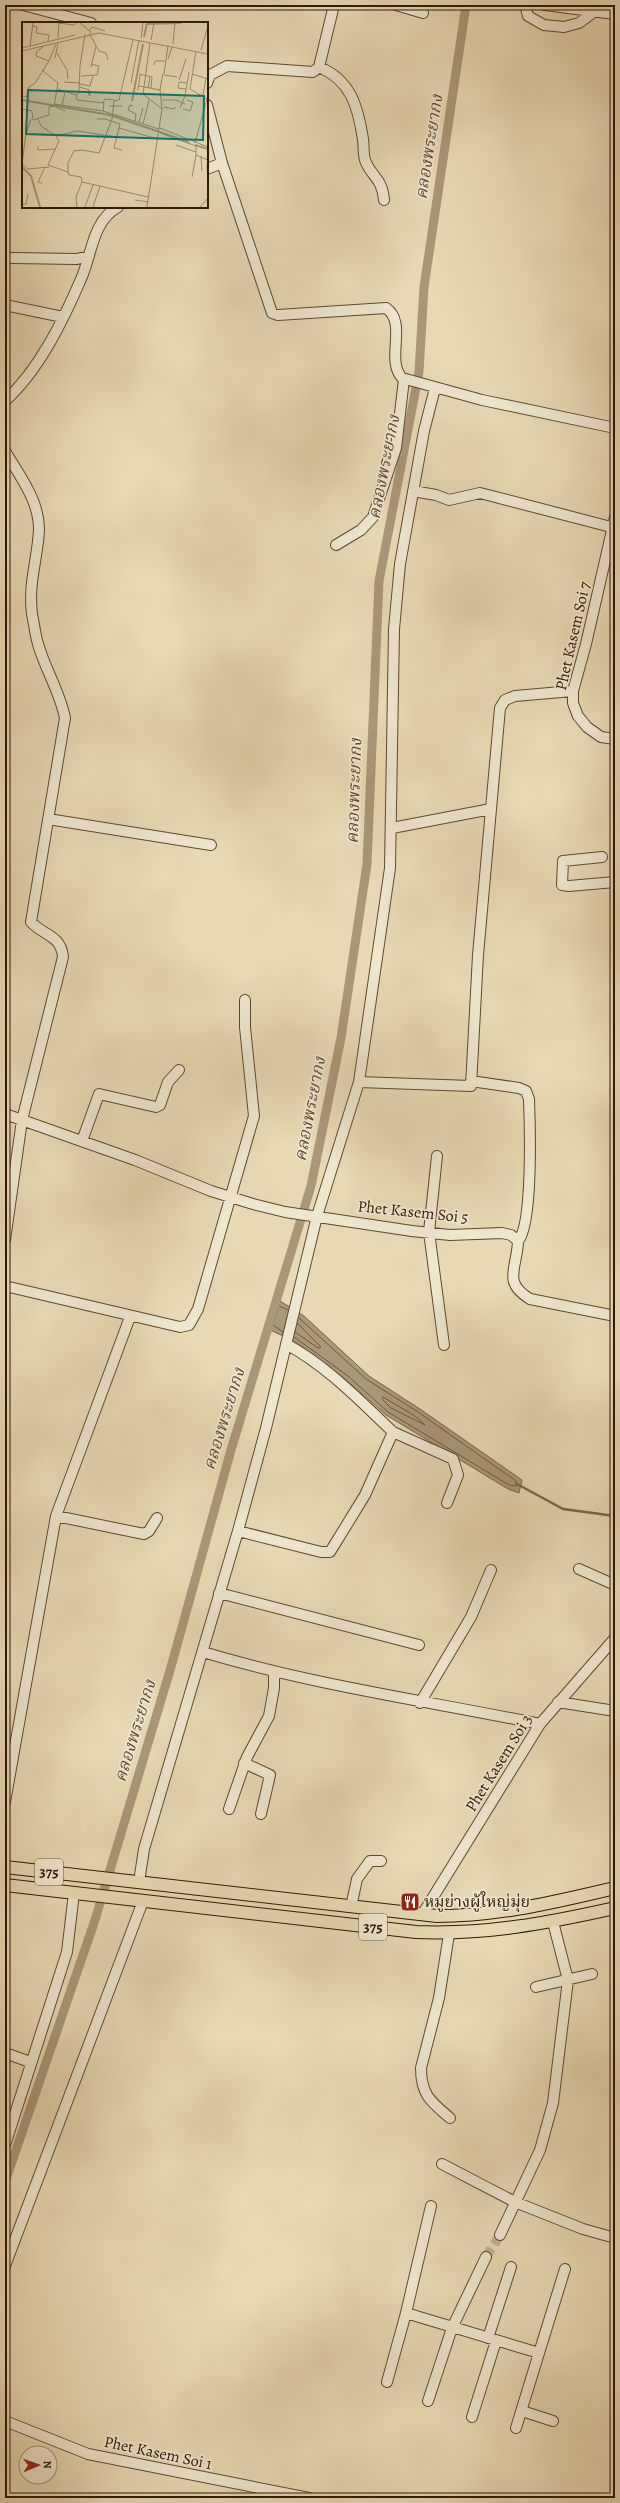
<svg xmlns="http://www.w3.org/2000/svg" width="620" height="2503" viewBox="0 0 620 2503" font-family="Alegreya,'Noto Serif Thai',serif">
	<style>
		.water { fill: #a99778; stroke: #79644a }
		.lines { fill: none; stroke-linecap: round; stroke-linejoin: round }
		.shore { stroke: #6d573e; stroke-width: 1 }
		.stream { stroke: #79644a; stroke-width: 2.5 }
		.canal { stroke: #a99778; stroke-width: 9 }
		.minor-tunnel { stroke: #c3b291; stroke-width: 10; stroke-dasharray: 10 5; stroke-linecap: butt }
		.minor-casing { stroke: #5e4830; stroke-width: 12 }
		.major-casing { stroke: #311704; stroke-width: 14 }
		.minor { stroke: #efe6ce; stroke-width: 10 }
		.major { stroke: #e7d9b4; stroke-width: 12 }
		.labels { text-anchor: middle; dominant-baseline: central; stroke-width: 3.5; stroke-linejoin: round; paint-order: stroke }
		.shield { fill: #efe6ce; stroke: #6a5541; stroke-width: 1 }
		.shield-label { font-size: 15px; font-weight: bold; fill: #311704 }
		.street-label { font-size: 16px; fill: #311704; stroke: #efe6ce }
		.poi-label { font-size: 16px; fill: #311704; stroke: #efe6ce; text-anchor: start }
		.water-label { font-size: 17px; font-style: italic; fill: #614a32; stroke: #efe6ce }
		.inset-river { fill: none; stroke: #a99778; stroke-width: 2 }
		.inset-road { fill: none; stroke: #9e8b6e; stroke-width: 1 }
		.view { fill: #0f766e; fill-opacity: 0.15; stroke: #0f766e; stroke-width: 2 }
		.inset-edge { fill: none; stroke: #311704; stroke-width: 2 }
	</style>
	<rect width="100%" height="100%" fill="#e7d9b4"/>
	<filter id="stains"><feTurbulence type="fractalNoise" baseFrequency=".005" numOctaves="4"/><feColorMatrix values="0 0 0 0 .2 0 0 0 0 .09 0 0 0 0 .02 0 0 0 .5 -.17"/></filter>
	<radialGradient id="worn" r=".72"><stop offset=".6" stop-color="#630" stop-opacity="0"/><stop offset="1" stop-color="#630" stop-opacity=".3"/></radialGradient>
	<path class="water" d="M277,1299L304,1316L369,1376L420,1409L522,1480L519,1493L508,1489L386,1415L345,1379L296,1342L268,1329Z"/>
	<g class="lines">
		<path class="shore" d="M283,1332L273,1325L279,1306L288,1310
			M295,1332L318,1348L321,1347L297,1323
			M294,1337L348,1376L388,1412L509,1485L516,1486V1481L418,1412L366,1379L299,1318
			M383,1397L415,1416L425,1425L391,1408L383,1400Z"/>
		<path class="stream" d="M517,1484L563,1509L615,1516"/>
		<path class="canal" d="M5,2182L95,1920L171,1667L231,1450L311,1186L341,1038L367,864L379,581L419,372L424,287L466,5"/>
		<path class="minor-tunnel" d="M486,2257L500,2235"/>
		<defs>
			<path id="minor" d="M23,5L91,23
				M396,5L423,13
				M525,5L528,16L544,25L564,27L579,23L594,12
				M545,5L615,14
				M319,67C351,80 358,107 363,139C364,146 363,153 365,160C371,177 382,177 384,200
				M207,83L210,75L227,66L313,72L319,67L334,5
				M207,105L222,163L272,313L278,315L386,308C408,323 385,359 402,378L482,400L615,428
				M207,169L222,163
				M12,258L77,259L89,256
				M5,305L63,317
				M5,401C39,370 63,321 81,279C92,255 92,221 118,207
				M5,451C19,475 39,500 39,529C38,558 28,582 32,614C34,623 35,634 38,644C45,669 60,692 65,718L31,922C44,936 61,935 63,957L22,1120L5,1240
				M413,491L436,495L449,500L480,493L611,527
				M615,517L586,644L573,691V703L578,716L587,727L601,737L615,739
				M336,545L361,530L373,517L396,448L404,379
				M48,819L211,845
				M392,828L491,809
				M602,857L563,861L562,885L569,886L615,882
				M471,1081L519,1088L526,1091L529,1099C530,1125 533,1225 518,1241
				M359,1082L390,868L394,629L400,564L424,431L435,388
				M5,1114L135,1160L211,1191L253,1204L285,1212L412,1231L450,1235L502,1233L511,1235L518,1241C517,1269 502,1282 530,1299L615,1316
				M82,1141L99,1094L156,1107L160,1105L168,1082L179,1070
				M437,1156L429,1232L444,1345
				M5,1286L180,1327L189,1325L198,1309L254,1116L245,1027V1000
				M286,1344C327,1366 360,1401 393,1432
				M56,1516L144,1534L149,1531L157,1518
				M238,1531L321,1552H330L365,1495L393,1432L453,1459L458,1475L447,1503
				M579,1569L615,1585
				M219,1593L419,1645
				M203,1652C313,1685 427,1701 540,1724
				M558,1702L615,1711
				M420,1703L471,1617L491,1570
				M244,1763L270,1775L261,1814
				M5,1802L56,1516L130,1317
				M229,1809L247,1757L269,1716L274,1688V1672
				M139,1882L144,1849L238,1531L266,1428L317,1216L359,1082L471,1086L478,955L500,708L505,700L515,696L573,691
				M351,1907L357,1879L370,1861H381
				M422,1915L540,1724L615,1638
				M449,1934L439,1998L421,2068C421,2095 431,2102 450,2118
				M536,1987L592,1974
				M5,2053L30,2062
				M5,2145L67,1952L74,1893
				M442,2164L515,2202L583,2229L615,2238
				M431,2206L406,2313L539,2353L565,2269
				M500,2235L540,2150L553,2103L568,1980L553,1922
				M5,2266L143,1901
				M488,2338L511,2267
				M387,2382L406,2313
				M428,2401L452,2328L486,2257
				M522,2411L553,2421
				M472,2417L496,2341
				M5,2421L88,2454L309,2498
				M516,2428L539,2353"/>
			<path id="major" d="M5,1867L437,1916C498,1916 556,1902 615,1888
				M5,1885L416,1932C485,1935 548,1923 615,1908"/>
		</defs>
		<use href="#minor" class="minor-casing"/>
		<use href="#major" class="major-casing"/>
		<use href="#minor" class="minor"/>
		<use href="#major" class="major"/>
	</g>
	<defs>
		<symbol id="restaurant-square" viewBox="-11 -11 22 22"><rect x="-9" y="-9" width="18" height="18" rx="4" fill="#8f2418" stroke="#efe6ce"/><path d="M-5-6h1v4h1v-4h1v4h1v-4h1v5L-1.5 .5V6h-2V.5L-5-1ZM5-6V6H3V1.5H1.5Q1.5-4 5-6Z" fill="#fff"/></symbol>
	</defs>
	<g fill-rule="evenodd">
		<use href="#restaurant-square" x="399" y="1891" width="22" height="22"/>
	</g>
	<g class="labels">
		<g class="shield">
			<rect x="35" y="1859" width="28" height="26" rx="3"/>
			<rect x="359" y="1914" width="28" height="26" rx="3"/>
		</g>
		<g class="shield-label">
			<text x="49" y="1872">375</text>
			<text x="373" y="1927">375</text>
		</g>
		<g class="street-label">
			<text transform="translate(573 636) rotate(-77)">Phet Kasem Soi 7</text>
			<text transform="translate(413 1212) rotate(6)">Phet Kasem Soi 5</text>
			<text transform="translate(499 1763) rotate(-58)">Phet Kasem Soi 3</text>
			<text transform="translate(158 2453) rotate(12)">Phet Kasem Soi 1</text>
		</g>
		<g class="poi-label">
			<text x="424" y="1902">หมูย่างผู้ใหญ่มุ่ย</text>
		</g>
		<g class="water-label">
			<text transform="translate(429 147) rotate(-81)">คลองพระยากง</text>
			<text transform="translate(384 467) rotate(-79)">คลองพระยากง</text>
			<text transform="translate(354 791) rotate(-88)">คลองพระยากง</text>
			<text transform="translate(310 1109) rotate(-79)">คลองพระยากง</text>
			<text transform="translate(224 1419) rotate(-73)">คลองพระยากง</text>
			<text transform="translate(135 1731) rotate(-73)">คลองพระยากง</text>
		</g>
	</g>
	<g transform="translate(22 22)">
		<rect width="186" height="186" fill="#e7d9b4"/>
		<path class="inset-river" d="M124,2L159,1M122,15L125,1M0,78L88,93L167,120M110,79L121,22M173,123L186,127M0,145L9,154L18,185"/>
		<path class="inset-road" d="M36,1L52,3L54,1M58,1L70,11M10,4L15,5L14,11L27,13L26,19M67,9L70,5L83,9M67,11L77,29L84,31L86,38M36,16L37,1M119,16L121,1M111,18L97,78L92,79L90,97L77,131L60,128L52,129L46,141V150L47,153L59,155L60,160L126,175M129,18L132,1M128,21L121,72L140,87M151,22L153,1M8,24L11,1M21,25L15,29L14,34L27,39M0,26L53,13M179,28L186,4M0,29L77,11L186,32M35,31L45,48L46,57M33,36L36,21M146,37L150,25M132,43L133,39H143M69,45L74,24M117,52L130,55L129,66M142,52L146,23M170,52L186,57M142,53L155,55M59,54L75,53L77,44L69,42M157,58L164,37M42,60L58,61M109,61L117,18M58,62L68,64L71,54M117,64L138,68M58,65L67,68L68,74L66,71M126,66L128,54M36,67L54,73L57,71L58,44L63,12M164,67L156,66L157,60L165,61M116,68L118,53M54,73L55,78L82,81L81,89L137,107M181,73L184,56M1,74L5,75L7,65L13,61L27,39L34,22M141,78H154L163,82M81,81L83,77L93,78M32,82L81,89M32,84L43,89M40,84L43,70M87,84H100M111,84L108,83L106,88L114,92L113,99M142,85L152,87L154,85M158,86L163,74L167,50M0,87L10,89L11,98L27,93V85L32,84L36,61L20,48M161,87L168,89L171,80L165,78M16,97L19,104L34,114L55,109L95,115M75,97H83L98,102L92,126L100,128M117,100L121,86M121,102L127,78M97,106L136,117M138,106L186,125M138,111L174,124V133L186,138M34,114L37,119L26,143L46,150M173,121L185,77L168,67L174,29M154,123L174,130M16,124V128L34,127M179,134L180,149M0,142L4,111L9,97M0,142L6,147L27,145M185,142L186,166M170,155L174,133M20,161L16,160L23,145M113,178L126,180M0,182H4L6,172M55,185L54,175L60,160M63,185L71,163M71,185L78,164M125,185L140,87L138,68L141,51M178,185L186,176"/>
		<path class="view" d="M6,68L182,74L181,118L4,112Z"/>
		<rect width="186" height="186" class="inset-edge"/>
	</g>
	<rect width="620" height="2503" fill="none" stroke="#e7d9b4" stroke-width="20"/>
	<rect x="6" y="6" width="608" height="2491" fill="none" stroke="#311704" stroke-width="2"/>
	<rect x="10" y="10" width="600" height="2483" fill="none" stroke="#311704"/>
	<g transform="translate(38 2465) rotate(88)"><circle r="19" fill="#efe6ce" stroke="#a3937d"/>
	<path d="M0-3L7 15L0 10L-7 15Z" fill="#8f2418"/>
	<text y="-6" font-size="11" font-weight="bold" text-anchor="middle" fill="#311704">N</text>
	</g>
	<rect width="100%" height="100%" filter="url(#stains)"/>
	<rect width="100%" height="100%" fill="url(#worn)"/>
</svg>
